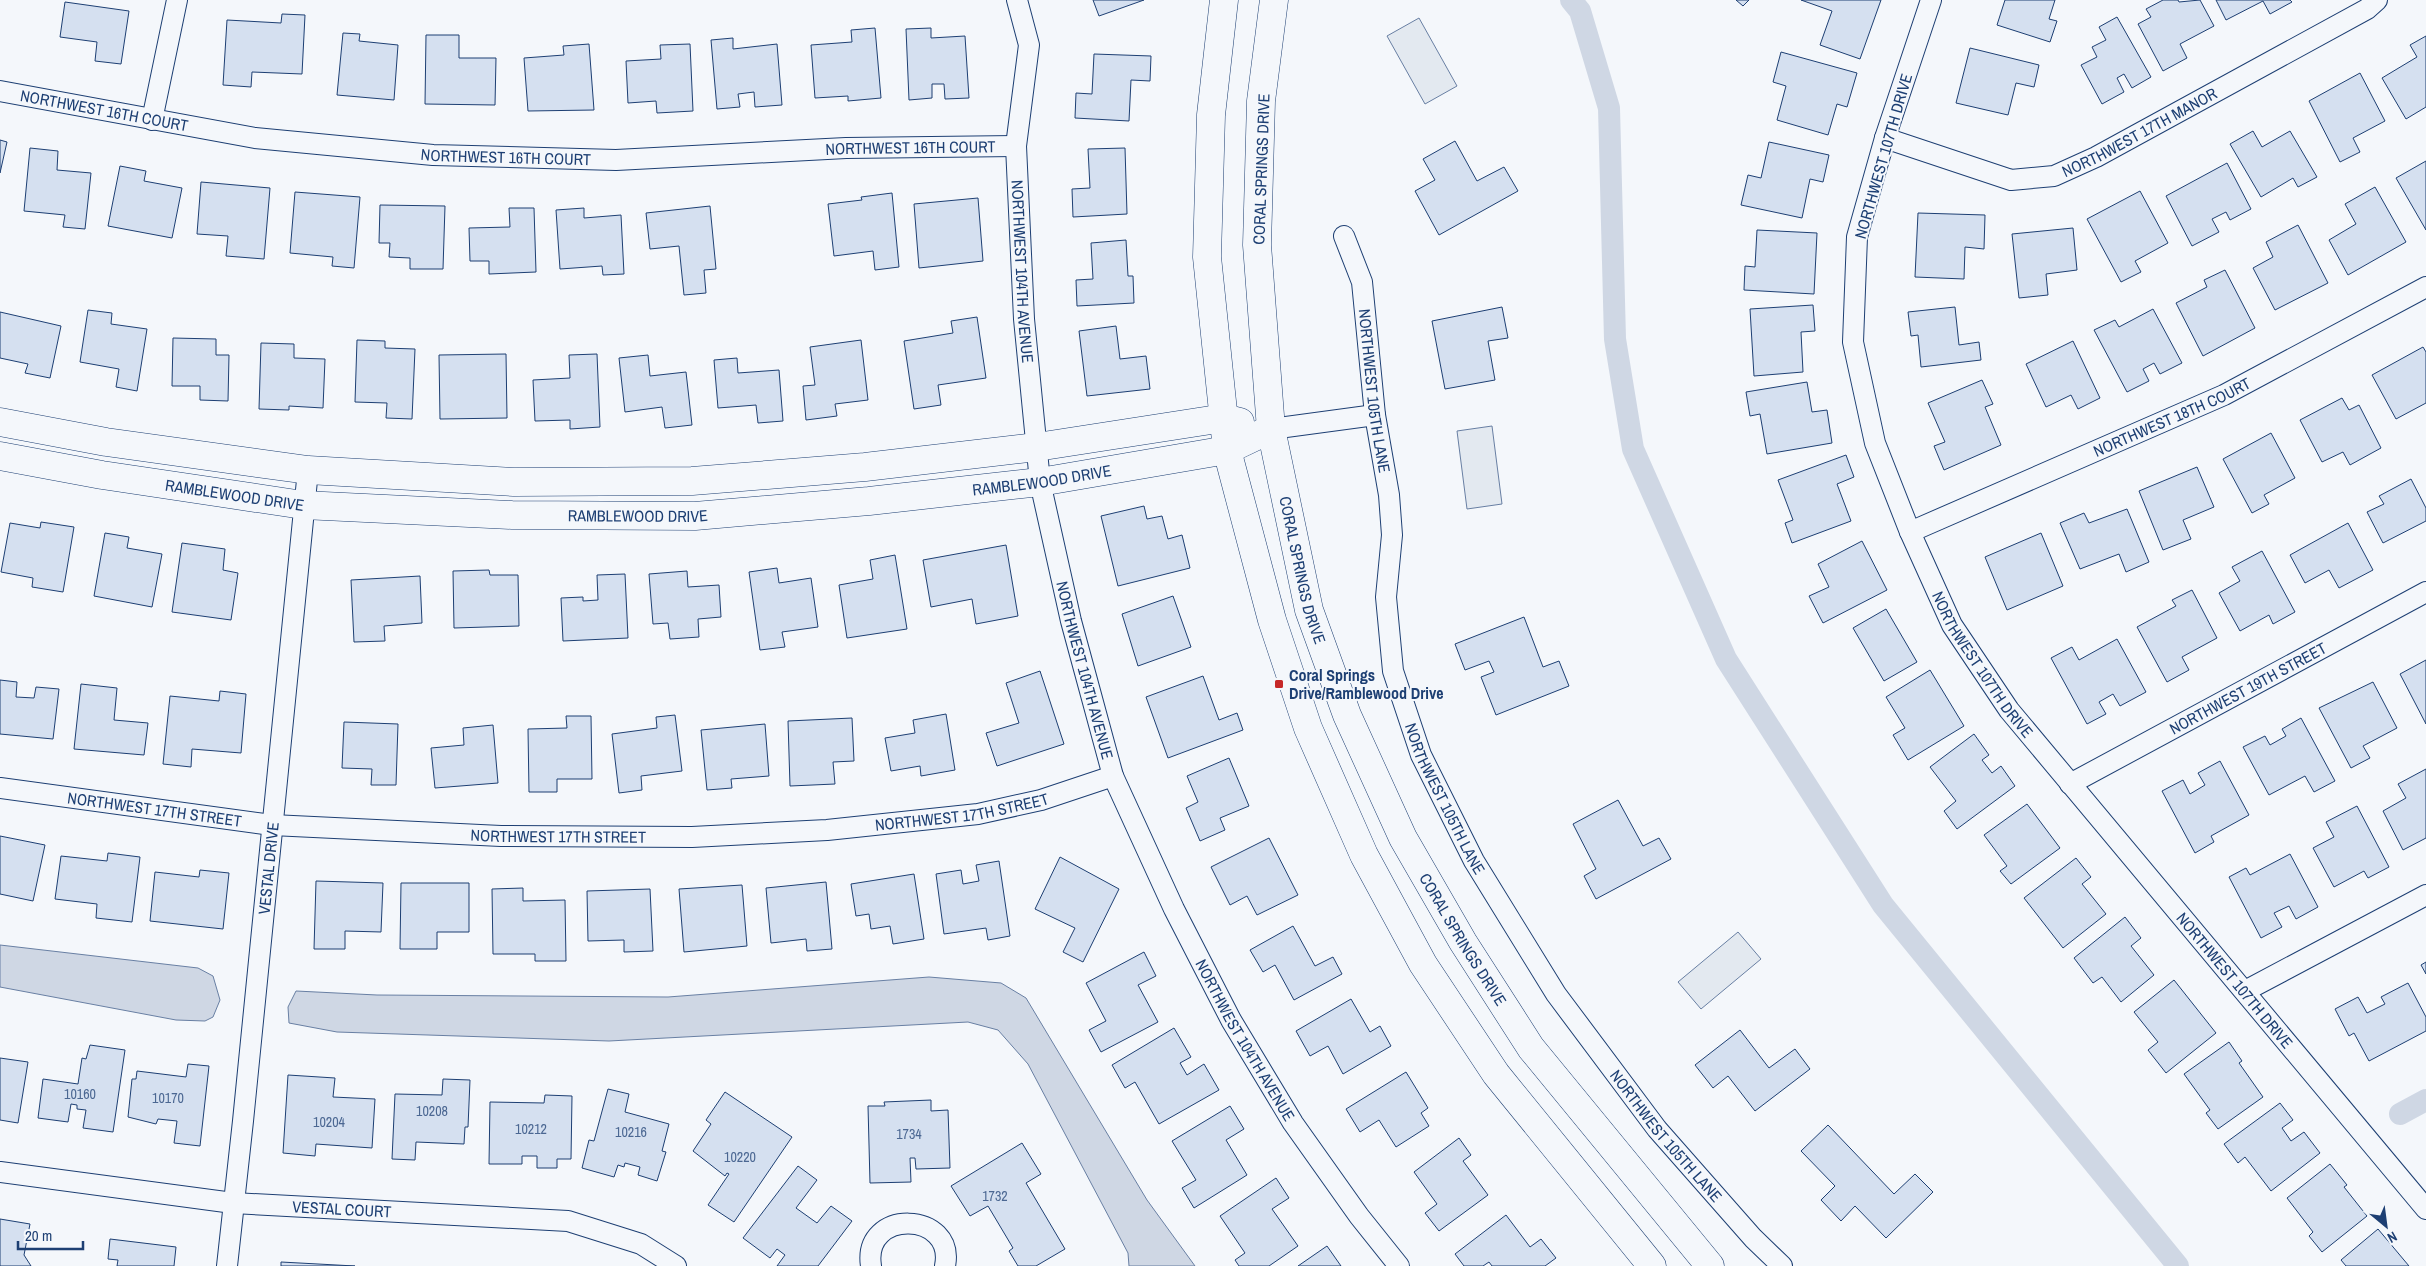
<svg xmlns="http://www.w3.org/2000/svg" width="2426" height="1266" viewBox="0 0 2426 1266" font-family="'Archivo Narrow',sans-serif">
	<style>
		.green { fill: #e3e9f0; stroke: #687fa3 }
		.water { fill: #cfd7e4; stroke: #687fa3 }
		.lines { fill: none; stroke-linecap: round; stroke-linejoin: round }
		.canal { stroke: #cfd7e4; stroke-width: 22 }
		.building { fill: #d5e0f0; stroke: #1d3f73 }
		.street-casing { stroke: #1d3f73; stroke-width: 22 }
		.secondary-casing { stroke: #1d3f73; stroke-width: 29 }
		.street { stroke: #f4f7fb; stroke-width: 20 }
		.secondary { stroke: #f4f7fb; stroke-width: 28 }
		.poi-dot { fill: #c62828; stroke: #f4f7fb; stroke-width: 2 }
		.labels { text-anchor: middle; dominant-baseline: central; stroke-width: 4; stroke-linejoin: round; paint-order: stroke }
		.number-label { font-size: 14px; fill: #4b6792 }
		.street-label { font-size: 16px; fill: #1d3f73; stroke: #f4f7fb }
		.poi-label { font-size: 16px; font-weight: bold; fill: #1d3f73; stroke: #f4f7fb; text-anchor: start }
	</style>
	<rect width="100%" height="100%" fill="#f4f7fb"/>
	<path class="green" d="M1419,18L1457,86L1425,104L1387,36Z
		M1492,426L1502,504L1467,509L1457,431Z
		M1738,932L1761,959L1701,1009L1678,982Z"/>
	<path class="water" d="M0,945L198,968L213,976L220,1000L213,1017L205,1021L176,1020L0,987Z
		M929,977L1001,983L1026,998L1147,1200L1195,1266H1129L1128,1253L1028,1064L998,1030L968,1022L609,1041L337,1032L289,1023L288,1007L296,991L377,995L668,997Z"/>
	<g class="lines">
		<path class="canal" d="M1571,0L1580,11L1609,108L1615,339L1633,449L1726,659L1883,905L2178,1266
			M2400,1114L2426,1100"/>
	</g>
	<path class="building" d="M1093,0H1144L1099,16Z
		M1736,0H1749L1743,6Z
		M1801,0H1881L1860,59L1820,45L1832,11Z
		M2005,0H2055L2049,19L2057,21L2050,42L1997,25Z
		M2163,0H2178L2179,2L2200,0L2214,26L2180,44L2187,58L2163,71L2138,24L2151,17L2146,9Z
		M2216,0H2290L2292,2L2270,14L2263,1L2226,20Z
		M65,2L129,11L121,64L95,61L97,42L60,37Z
		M282,14L305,15L302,74L252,72L251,87L223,85L227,20L281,23Z
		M2117,17L2151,77L2132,88L2124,74L2117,78L2124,92L2102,104L2081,65L2097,57L2092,47L2106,40L2099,27Z
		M875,28L881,98L848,101V96L815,98L811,45L852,42L851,30Z
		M931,28V38L965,36L969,98L945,99L944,84H932V98L909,100L906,29Z
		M343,33L360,34L359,41L398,45L394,100L337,95Z
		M426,35H459V58H496L495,105L425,104Z
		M2426,36V107L2406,119L2382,78L2417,57L2410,45Z
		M733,38V49L777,44L782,105L755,107L754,92L738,94L740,107L717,109L711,40Z
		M589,44L594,110L528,111L524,58L564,55L563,46Z
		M690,44L693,111L657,113L656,101L628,103L626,61L661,59L660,45Z
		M1970,48L2039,65L2034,87L2016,83L2008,115L1956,103Z
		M1781,52L1857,73L1847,107L1837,104L1828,135L1777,120L1786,86L1773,82Z
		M1094,54L1151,56L1150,81L1131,80L1129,121L1075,118L1076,93L1092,94Z
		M2360,73L2385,121L2353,138L2360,152L2340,162L2309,101Z
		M2253,131L2262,147L2290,131L2317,177L2298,187L2293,178L2261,197L2230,144Z
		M0,140L7,142L0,173Z
		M1455,141L1477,181L1504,167L1518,191L1439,235L1415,191L1435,180L1423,159Z
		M1769,142L1829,155L1823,182L1810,179L1802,218L1741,205L1748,175L1761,178Z
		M30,148L58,151L57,170L91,173L85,229L63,227L65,215L24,211Z
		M1125,148L1127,214L1073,217L1072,189L1090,188L1088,149Z
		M2426,161V230L2396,178Z
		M2227,163L2251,209L2230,220L2226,212L2212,219L2219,232L2192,246L2166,196Z
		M120,166L146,171L144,181L182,188L172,238L108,226Z
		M201,182L270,188L264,259L226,256L228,236L197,234Z
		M2375,187L2406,242L2348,275L2329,240L2356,224L2345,204Z
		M2140,191L2168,243L2135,261L2141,272L2121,282L2087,219Z
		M295,192L360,197L354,268L332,266L333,257L290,253Z
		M892,193L899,267L875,270L873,251L834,256L828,204L862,200L861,197Z
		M978,198L983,261L919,268L914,204Z
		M380,205L445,206L443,269H410V258L389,257L390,243H379Z
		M710,206L716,269L704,270L706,293L684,295L679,246L650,249L646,213Z
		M509,208H534L536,272L489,274V261H470L469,228L510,227Z
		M584,208V218L621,215L624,274L603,275L602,266L560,269L556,210Z
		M1918,213L1985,215L1984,249L1965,247L1964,279L1915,277Z
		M2298,225L2328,283L2275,310L2253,268L2273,257L2266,242Z
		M2073,228L2077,270L2046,274L2048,295L2019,298L2012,234Z
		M1757,230L1817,233L1814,294L1744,290L1745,266L1755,267Z
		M1126,240L1128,276H1133L1134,303L1077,306L1076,280L1093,279L1091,243Z
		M2225,270L2255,328L2203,356L2176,303L2207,287L2204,280Z
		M1813,305L1815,331L1801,332L1803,372L1754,376L1750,309Z
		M1502,307L1508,338L1488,341L1495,380L1445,389L1432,321Z
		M1955,307L1959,345L1979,342L1981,360L1921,367L1918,335L1911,336L1908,312Z
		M2153,309L2182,363L2160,374L2154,363L2143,369L2149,381L2127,392L2094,330L2115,320L2119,327Z
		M88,310L112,313L111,324L147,329L137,391L116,387L119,369L80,362Z
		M0,312L61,326L50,378L25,373L28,364L0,358Z
		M977,317L986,378L938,385L941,405L914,409L904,341L953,333L951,321Z
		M1116,326L1120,359L1146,356L1150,389L1087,396L1079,331Z
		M173,338L216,339V355H229L228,401L200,400V386H172Z
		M357,340L385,341V348L415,349L412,419L386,418L387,403L355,402Z
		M861,340L868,400L835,404L837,416L806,420L803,386L815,385L810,347Z
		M2073,341L2100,398L2078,409L2071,395L2046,407L2026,364Z
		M261,343L294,344V358L325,359L323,408L289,406V410L259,409Z
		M2423,347L2426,352V403L2396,419L2372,375Z
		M506,354L507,418L440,419L439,355Z
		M597,354L600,427L570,429V420L535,421L533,380L570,378L569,355Z
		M648,355L650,376L686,372L692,425L665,428L662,407L625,412L619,358Z
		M737,358L738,373L779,370L783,421L758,423L756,405L718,408L714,360Z
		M1982,380L1993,404L1985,407L2001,445L1944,470L1934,446L1945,442L1928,403Z
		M1807,382L1812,412L1827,410L1832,443L1767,454L1760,414L1750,416L1746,392Z
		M2342,398L2349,410L2359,405L2381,448L2350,465L2343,452L2322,462L2300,420Z
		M2271,433L2295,478L2264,495L2269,504L2252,513L2223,459Z
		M1846,455L1854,477L1837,484L1851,521L1792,543L1785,523L1793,520L1778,480Z
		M2197,467L2214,507L2183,520L2191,539L2163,550L2139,491Z
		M2411,479L2426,508V521L2383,543L2367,512L2384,504L2379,496Z
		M1144,506L1147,519L1162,516L1168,539L1182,535L1190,568L1118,586L1101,516Z
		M2127,509L2149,562L2126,572L2119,554L2080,569L2060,523L2084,513L2089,523Z
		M41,522L74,527L63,592L32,587L33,578L1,572L10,523L40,528Z
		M2348,523L2373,570L2339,588L2329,570L2305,583L2290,555Z
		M105,533L129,537L127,548L162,554L152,607L94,596Z
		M2041,533L2063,586L2007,610L1985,557Z
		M1862,541L1887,590L1823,623L1809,596L1829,587L1818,564Z
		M182,543L225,549L223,570L238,573L231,620L172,612Z
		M1006,545L1018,616L976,624L972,599L931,607L923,560Z
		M2262,551L2295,612L2273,624L2269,615L2240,631L2219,593L2240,581L2232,567Z
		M895,555L907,629L847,638L839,585L873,579L870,560Z
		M777,568L779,583L811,578L818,627L782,632L785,647L760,650L749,572Z
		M489,570L490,575H518L519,626L454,628L453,571Z
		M687,571L688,587L719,585L721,617L698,619L699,637L670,639L668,623L653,624L649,574Z
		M625,574L628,638L563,641L561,598L583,597V601L598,600L597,575Z
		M420,576L422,623L384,626L385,641L354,642L351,580Z
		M2192,590L2217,638L2182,657L2189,670L2167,682L2137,627L2176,606L2172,600Z
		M1173,596L1191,647L1138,666L1122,614Z
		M1886,609L1917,662L1884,681L1853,628Z
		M1524,617L1543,667L1559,661L1569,686L1496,715L1481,677L1494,672L1489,661L1465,670L1455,644Z
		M2117,639L2146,692L2120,706L2113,694L2099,702L2106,714L2087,724L2051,658L2072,647L2079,660Z
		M2426,660V724L2400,674Z
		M1930,670L1964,726L1908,760L1893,735L1905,728L1886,697Z
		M1040,671L1064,744L997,766L986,733L1019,723L1006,683Z
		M1203,676L1219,720L1237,713L1243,730L1168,758L1146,697Z
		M0,680L17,682L16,697L34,698L36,687L59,689L53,739L0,734Z
		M2373,682L2397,728L2363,746L2370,758L2351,768L2319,708Z
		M81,684L117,688L114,720L148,723L144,755L74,749Z
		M220,691L246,694L241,753L192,749L191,767L163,764L170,696L219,701Z
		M946,714L955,770L921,776L920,766L891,771L885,738L915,733L913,720Z
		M675,715L682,771L641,776L642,790L619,793L612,734L657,728L656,717Z
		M566,716H591L592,779H557V792H529L528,729L567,728Z
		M852,718L854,761L833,762L835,784L790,786L788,721Z
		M2301,718L2335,781L2314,792L2305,776L2269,795L2243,747L2265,736L2270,745L2286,736L2282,729Z
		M344,722L398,724L396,785H371L372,769L342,768Z
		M765,724L769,776L731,779L732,788L707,790L701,730Z
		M493,725L498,783L435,788L431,748L464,745L463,728Z
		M1974,734L1989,755L1982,760L1992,773L2001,766L2015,786L1957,829L1944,811L1956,801L1930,767Z
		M1229,758L1249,806L1220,818L1225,830L1200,841L1186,808L1198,802L1187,776Z
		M2220,761L2249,815L2211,836L2214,842L2195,853L2162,791L2183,780L2190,794L2205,785L2198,773Z
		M2426,769V838L2403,850L2383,811L2406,798L2398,784Z
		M1618,800L1643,846L1659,838L1671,859L1596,899L1584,876L1596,869L1573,824Z
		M2027,804L2060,848L2011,884L2000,871L2007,866L1984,835Z
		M2357,806L2389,867L2368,878L2364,871L2334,887L2313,848L2334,837L2326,822Z
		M0,836L45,845L33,901L0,894Z
		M1269,838L1298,895L1257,915L1247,896L1230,905L1211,867Z
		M108,853L140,857L132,922L96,918L97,904L55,899L61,856L107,861Z
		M2290,854L2318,907L2296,919L2289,906L2274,913L2282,927L2261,938L2229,877L2246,868L2250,875Z
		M1060,857L1119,889L1083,962L1063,952L1075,928L1035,909Z
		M2076,858L2091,877L2082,884L2106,914L2063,948L2024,898Z
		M999,861L1010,936L988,940L986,928L944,934L936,874L961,870L963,884L979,881L976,865Z
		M200,870L229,873L223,929L150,921L155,872L199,877Z
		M914,874L924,939L893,944L890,926L871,929L869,914L856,916L851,884Z
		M316,881L383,883L381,932L345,931V949H314Z
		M826,882L832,949L807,951L806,939L771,943L766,888Z
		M401,883H469V932H437V949H400Z
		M742,885L747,946L684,952L679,889Z
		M523,888V901L565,900L566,961H535V954H493L492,889Z
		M650,889L653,951L624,952V940L588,941L587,891Z
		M2125,917L2141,938L2131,946L2154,975L2121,1002L2102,977L2093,983L2074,958Z
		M1293,926L1315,966L1333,957L1342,974L1294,1000L1275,965L1263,972L1250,950Z
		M1144,952L1156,976L1138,985L1158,1022L1101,1052L1089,1030L1106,1021L1086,983Z
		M2426,962V974L2421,965Z
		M2174,980L2216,1033L2166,1073L2148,1050L2158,1042L2134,1012Z
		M2408,983L2426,1017V1031L2369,1061L2354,1033L2349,1036L2335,1009L2358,997L2367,1013L2385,1004L2381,997Z
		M1351,999L1370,1032L1380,1026L1391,1046L1343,1074L1328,1046L1310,1056L1296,1031Z
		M1174,1028L1191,1057L1180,1063L1187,1075L1204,1064L1219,1090L1159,1124L1135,1082L1125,1088L1112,1065Z
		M1740,1030L1769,1068L1795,1049L1810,1069L1755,1111L1728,1076L1713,1088L1695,1065Z
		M2229,1042L2242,1061L2239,1063L2263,1097L2218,1129L2206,1113L2210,1110L2184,1074Z
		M90,1045L125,1050L113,1132L83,1128L86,1110L77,1109V1105L71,1104L68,1122L38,1118L43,1079L78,1084L82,1058L86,1059Z
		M0,1058L28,1062L18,1123L0,1120Z
		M188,1064L209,1066L200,1146L174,1143L177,1121L158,1119L156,1124L128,1117L132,1079H136L137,1071L186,1077Z
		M1406,1072L1428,1108L1421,1113L1429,1126L1396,1147L1379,1120L1360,1132L1346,1109Z
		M288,1075L335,1078L333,1097L375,1099L372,1148L316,1144L315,1156L283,1153Z
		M443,1079L470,1080L468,1127H465L464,1144L416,1142L415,1160L392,1159L395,1094L442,1095Z
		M608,1089L629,1094L625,1112L669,1124L662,1151L666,1152L657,1181L638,1175L640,1167L625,1163L624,1167L618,1165L614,1177L582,1168L589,1140L594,1141Z
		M725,1092L792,1137L734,1222L708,1205L729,1174L727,1173L725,1176L693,1151L711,1124L706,1120Z
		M545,1095L572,1096L571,1159H557V1168H537V1156H522V1164H489L490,1102L544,1103Z
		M931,1100V1111L948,1110L950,1168L916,1169L915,1158H910L911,1182L870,1183L868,1106H885L884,1102Z
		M2280,1103L2293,1120L2282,1128L2291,1141L2304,1132L2320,1153L2271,1191L2245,1157L2238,1163L2224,1144Z
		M1230,1106L1244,1129L1226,1140L1247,1175L1194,1208L1182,1188L1196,1180L1172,1141Z
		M1828,1125L1894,1194L1915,1174L1933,1192L1886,1238L1855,1206L1841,1221L1821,1200L1835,1186L1801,1151Z
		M1459,1138L1471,1155L1463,1161L1488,1195L1439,1231L1425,1213L1437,1204L1414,1172Z
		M1022,1143L1041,1174L1026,1183L1065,1249L1036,1266H1018L1009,1251L1013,1248L988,1206L970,1216L951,1186Z
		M2330,1164L2347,1185L2344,1187L2367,1216L2322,1252L2309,1236L2313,1232L2287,1198Z
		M798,1166L817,1180L796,1208L817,1223L831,1206L852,1221L818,1266H777L785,1255L777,1249L770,1258L743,1238Z
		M1276,1178L1289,1198L1272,1209L1298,1246L1269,1266H1239L1235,1260L1245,1253L1220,1216Z
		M1506,1215L1530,1247L1541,1239L1556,1258L1545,1266H1492L1489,1262L1483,1266H1464L1455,1254Z
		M0,1219L30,1224L24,1255L31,1266H0Z
		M2378,1229L2409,1266H2346L2341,1260Z
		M110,1239L176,1247L174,1266H117L118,1260L108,1259Z
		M1327,1246L1341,1266H1298Z
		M281,1262L355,1266H281Z"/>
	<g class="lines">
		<defs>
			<g id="street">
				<path id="s1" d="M1017,0L1029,45L1016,146L1024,319L1040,482L1071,621L1113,776L1174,909L1231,1020L1293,1123L1359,1216L1399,1266"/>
				<path id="s2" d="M1931,0L1885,138L1857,237L1853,342L1875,443L1910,532L1952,625L2009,710L2426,1209"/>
				<path id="s3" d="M0,91L255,138L433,155L616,160L846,148L1016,146"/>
				<path d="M152,120L177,0"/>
				<path id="s4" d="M1885,138L2011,180L2054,176L2096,157L2367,9L2377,0"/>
				<path id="s5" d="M1344,236L1362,282L1375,415L1389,495L1392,535L1386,597L1393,671L1421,755L1474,861L1556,994L1657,1129L1753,1238L1782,1266"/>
				<path d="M1271,429L1375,415"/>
				<path id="s6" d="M1910,532L2224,395L2426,287"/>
				<path id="s7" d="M2070,784L2426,592"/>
				<path id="s8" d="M0,788L272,825L501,836L692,837L827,830L978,814L1041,800L1113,776"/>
				<path d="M2245,991L2426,895"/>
				<path id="s9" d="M0,1172L233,1203L568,1221L641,1244L676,1266"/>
				<path id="s10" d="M227,1266L243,1121L308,470"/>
				<path d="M871,1266C862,1208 956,1211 945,1266"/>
			</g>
			<g id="secondary">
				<path d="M1224,0L1211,115L1207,257L1227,450L1272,620L1308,728L1364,855L1423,964L1496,1074L1652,1266"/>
				<path id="s11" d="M1274,0L1261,101L1257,245L1271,429L1309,610L1347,715L1403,838L1463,942L1531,1048L1710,1266"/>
				<path d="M0,422L106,442L308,470L514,482L692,481L865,467L1037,447L1224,418L1240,422"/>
				<path id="s12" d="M0,456L102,475L303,505L512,515L695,516L869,501L1040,482L1227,450L1271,429"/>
			</g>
		</defs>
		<use href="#street" class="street-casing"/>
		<use href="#secondary" class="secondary-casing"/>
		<use href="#street" class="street"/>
		<use href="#secondary" class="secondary"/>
	</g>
	<rect class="poi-dot" x="1274" y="679" width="10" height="10" rx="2.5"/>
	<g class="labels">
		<g class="number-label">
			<text x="80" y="1094">10160</text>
			<text x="168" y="1098">10170</text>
			<text x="432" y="1111">10208</text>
			<text x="329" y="1122">10204</text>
			<text x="531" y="1129">10212</text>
			<text x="631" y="1132">10216</text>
			<text x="909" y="1134">1734</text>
			<text x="740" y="1157">10220</text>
			<text x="995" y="1196">1732</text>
		</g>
		<g class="street-label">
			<text stroke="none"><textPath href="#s3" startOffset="106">NORTHWEST 16TH COURT</textPath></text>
			<text stroke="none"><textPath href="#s4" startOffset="272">NORTHWEST 17TH MANOR</textPath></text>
			<text stroke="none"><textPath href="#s3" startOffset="916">NORTHWEST 16TH COURT</textPath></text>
			<text stroke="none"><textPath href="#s3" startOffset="511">NORTHWEST 16TH COURT</textPath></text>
			<text transform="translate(1883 156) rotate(-74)">NORTHWEST 107TH DRIVE</text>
			<text transform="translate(1261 169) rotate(-88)">CORAL SPRINGS DRIVE</text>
			<text stroke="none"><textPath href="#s1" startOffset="274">NORTHWEST 104TH AVENUE</textPath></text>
			<text stroke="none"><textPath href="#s5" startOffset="159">NORTHWEST 105TH LANE</textPath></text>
			<text stroke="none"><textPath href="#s6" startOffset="286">NORTHWEST 18TH COURT</textPath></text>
			<text stroke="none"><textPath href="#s12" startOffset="1048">RAMBLEWOOD DRIVE</textPath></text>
			<text stroke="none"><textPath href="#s12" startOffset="238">RAMBLEWOOD DRIVE</textPath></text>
			<text stroke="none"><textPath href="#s12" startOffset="642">RAMBLEWOOD DRIVE</textPath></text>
			<text stroke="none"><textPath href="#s11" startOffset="575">CORAL SPRINGS DRIVE</textPath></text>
			<text stroke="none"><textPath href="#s2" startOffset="704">NORTHWEST 107TH DRIVE</textPath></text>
			<text stroke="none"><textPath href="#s1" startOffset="679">NORTHWEST 104TH AVENUE</textPath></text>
			<text stroke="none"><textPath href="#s7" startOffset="202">NORTHWEST 19TH STREET</textPath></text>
			<text stroke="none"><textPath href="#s5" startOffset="579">NORTHWEST 105TH LANE</textPath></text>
			<text stroke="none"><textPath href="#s8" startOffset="156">NORTHWEST 17TH STREET</textPath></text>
			<text stroke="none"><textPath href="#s8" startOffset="966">NORTHWEST 17TH STREET</textPath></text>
			<text stroke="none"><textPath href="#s8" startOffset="561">NORTHWEST 17TH STREET</textPath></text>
			<text stroke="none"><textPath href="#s10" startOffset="400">VESTAL DRIVE</textPath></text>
			<text stroke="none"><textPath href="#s11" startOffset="980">CORAL SPRINGS DRIVE</textPath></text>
			<text stroke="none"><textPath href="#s2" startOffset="1109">NORTHWEST 107TH DRIVE</textPath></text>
			<text stroke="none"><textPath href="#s1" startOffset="1084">NORTHWEST 104TH AVENUE</textPath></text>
			<text stroke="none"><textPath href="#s5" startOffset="984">NORTHWEST 105TH LANE</textPath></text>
			<text stroke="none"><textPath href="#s9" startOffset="344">VESTAL COURT</textPath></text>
		</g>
		<g class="poi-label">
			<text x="1289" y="675">Coral Springs<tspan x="1289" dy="18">Drive/Ramblewood Drive</tspan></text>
		</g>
	</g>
	<g transform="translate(2386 1226) rotate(151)" stroke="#f4f7fb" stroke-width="4" paint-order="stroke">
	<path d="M0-4L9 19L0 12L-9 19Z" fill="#1d3f73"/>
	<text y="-8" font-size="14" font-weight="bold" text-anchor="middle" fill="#1d3f73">N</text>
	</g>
	<path d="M18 1241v8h65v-8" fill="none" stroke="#1d3f73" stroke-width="2.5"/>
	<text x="25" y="1241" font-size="15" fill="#1d3f73" stroke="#f4f7fb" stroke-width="4" paint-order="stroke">20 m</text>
</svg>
